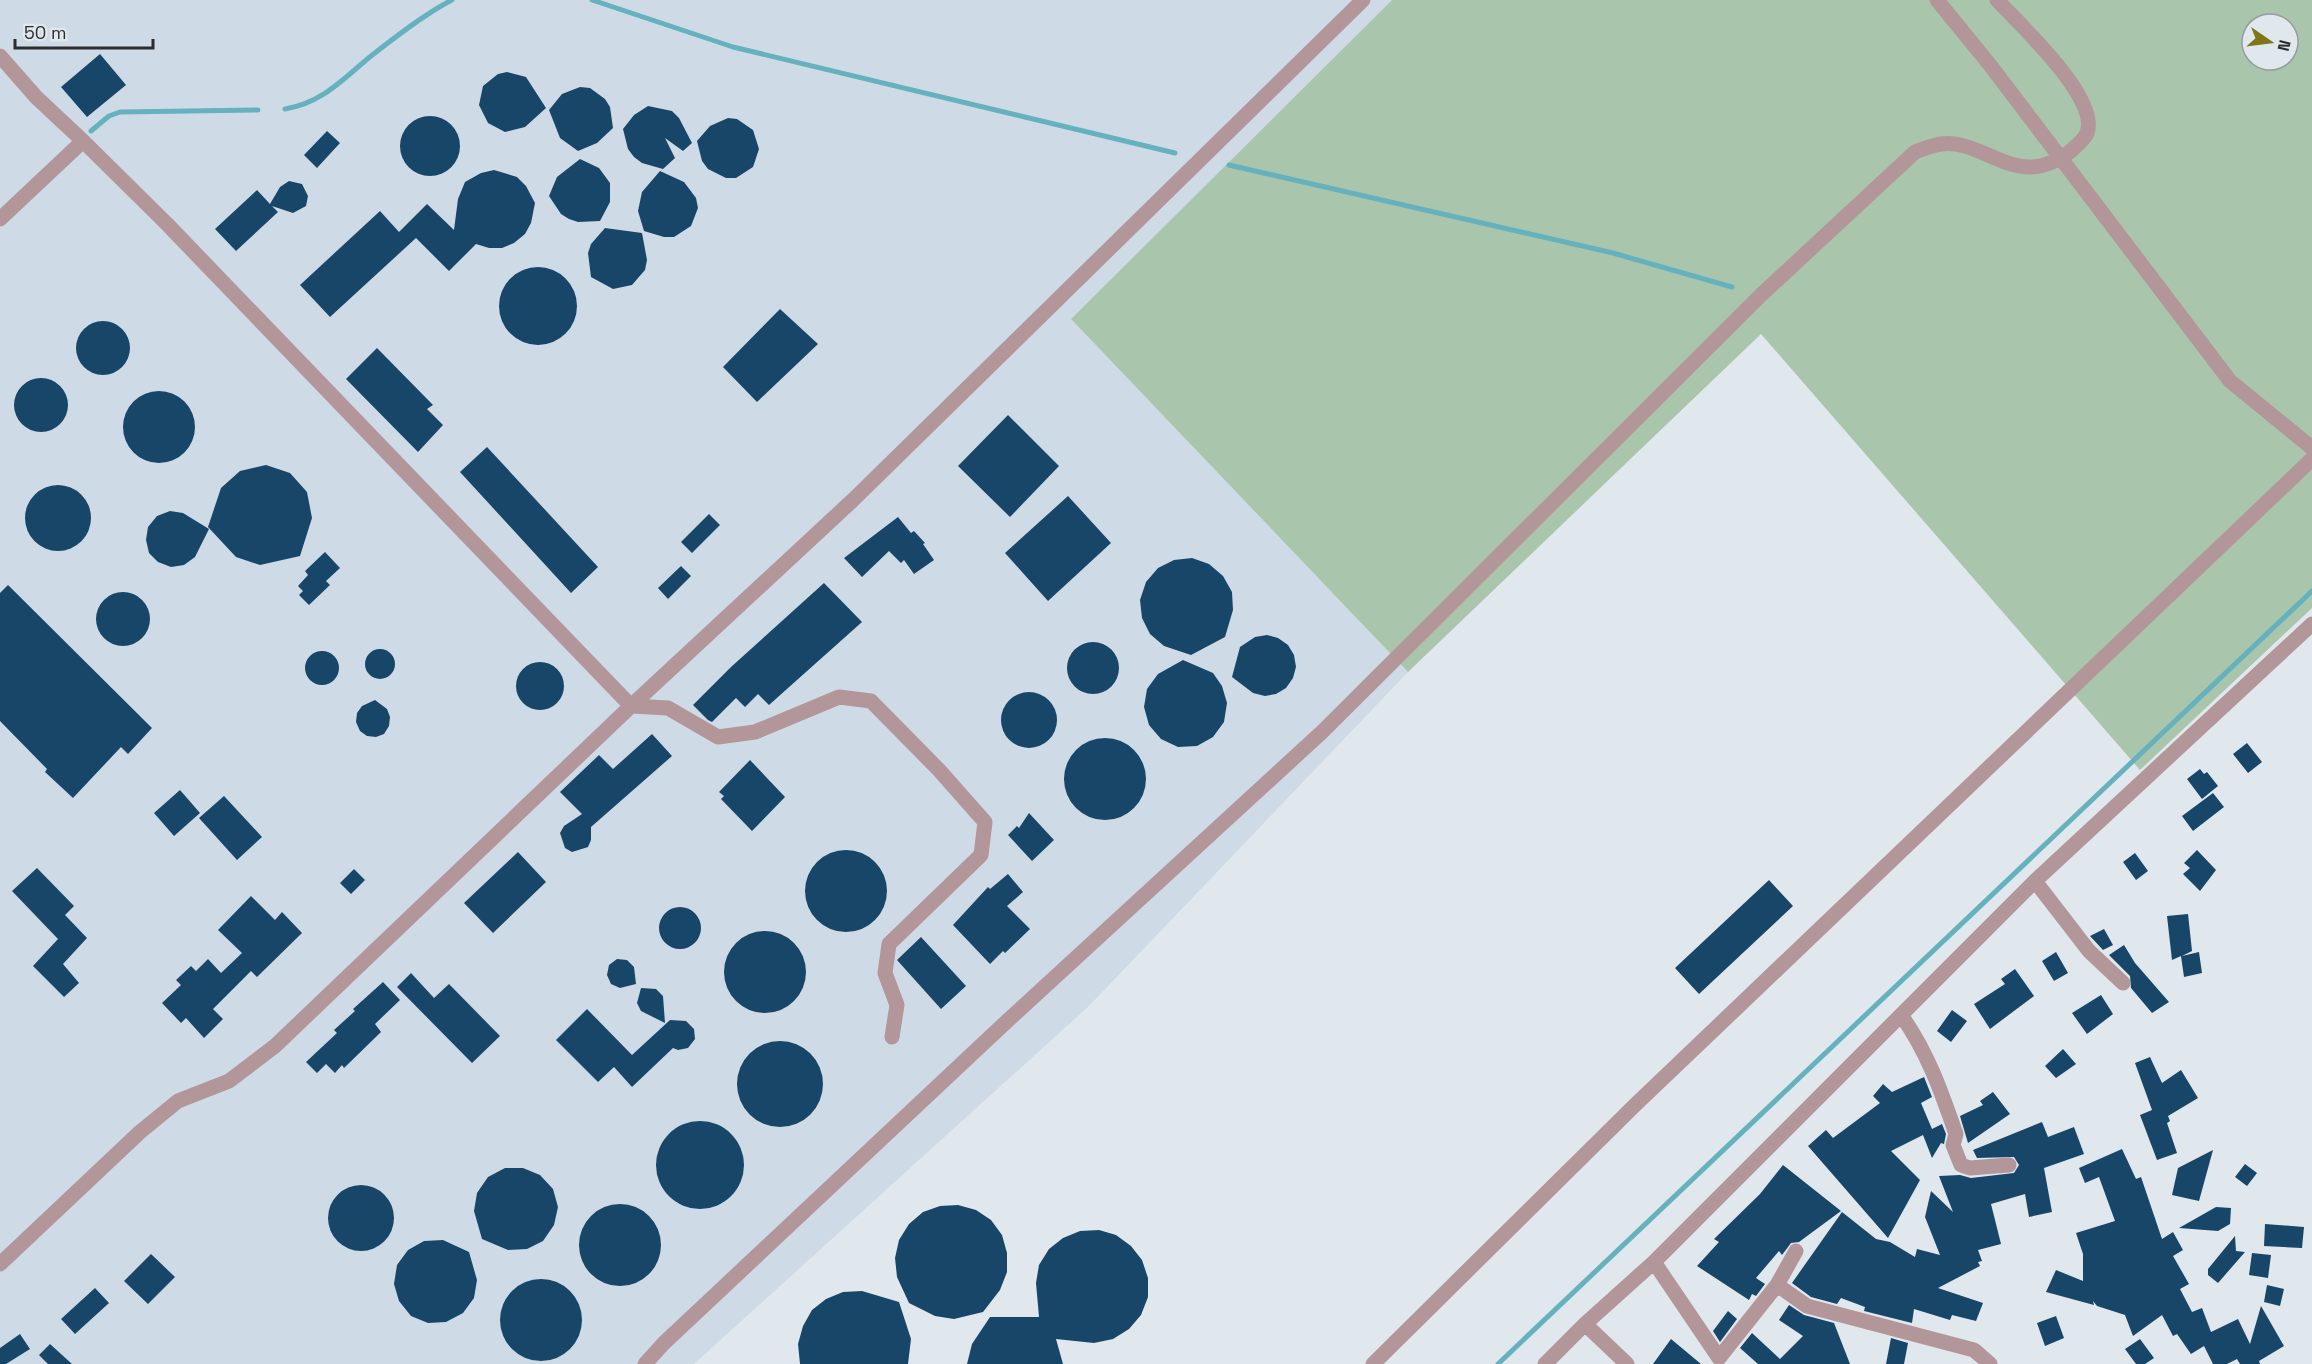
<svg xmlns="http://www.w3.org/2000/svg" width="2312" height="1364" viewBox="0 0 2312 1364" font-family="'Space Grotesk',sans-serif">
	<style>
		.built { fill: #cedbe7 }
		.green { fill: #a9c6ad; fill-rule: evenodd }
		.lines { fill: none; stroke-linecap: round; stroke-linejoin: round }
		.stream { stroke: #65b2be; stroke-width: 5 }
		.building { fill: #184669 }
		.minor { stroke: #b39699; stroke-width: 15 }
	</style>
	<rect width="100%" height="100%" fill="#e0e7ed"/>
	<path class="built" d="M0,0H1392L1071,319L1408,672L1089,1006L694,1364H0Z"/>
	<path class="green" d="M1392,0H2312V608L2140,770L1761,334L1408,672L1071,319ZM2252,24H2288V60H2252Z"/>
	<g class="lines">
		<path class="stream" d="M592,0L733,47L1175,153
			M285,109C322,103 343,79 371,56C394,38 426,13 452,0
			M91,131L109,116L120,112L258,110
			M1229,165L1613,253L1732,287
			M1498,1364L2312,591"/>
	</g>
	<path class="building" d="M100,54L126,85L87,117L61,87Z
		M507,72L526,77L546,108L525,127L505,132L488,123L479,105L483,86L498,74Z
		M580,87L590,88L605,99L610,107L613,128L597,143L578,151L560,138L549,110L562,94Z
		M648,106L672,111L679,118L692,143L683,151L665,138L675,158L663,169L642,163L634,157L628,149L623,129L634,115Z
		M400 146a30 30 0 1 1 60 0a30 30 0 1 1-60 0Z
		M728,118L737,119L753,130L759,149L753,167L736,178H726L708,169L702,161L697,141L710,126Z
		M327,131L340,143L317,168L304,155Z
		M580,159L599,168L610,183V202L600,221L578,222L569,219L561,214L549,196L557,177Z
		M494,170L517,177L526,186L535,203L531,223L525,234L514,243L502,248H489L476,244L449,271L416,238L330,317L300,285L380,211L399,232L427,204L454,230L458,199L465,182L481,173Z
		M660,171L684,182L696,198L698,208L691,226L674,237H664L644,231L638,211L642,192Z
		M289,181L302,184L308,196L306,206L293,213L272,206L278,212L236,251L215,229L257,190L270,204L280,187Z
		M605,228L642,233L647,260L645,270L632,285L613,289L591,277L588,253L591,244Z
		M499 306a39 39 0 1 1 78 0a39 39 0 1 1-78 0Z
		M780,309L818,344L757,402L723,367Z
		M76 348a27 27 0 1 1 54 0a27 27 0 1 1-54 0Z
		M377,348L433,405L427,409L443,425L418,452L346,379Z
		M14 405a27 27 0 1 1 54 0a27 27 0 1 1-54 0Z
		M123 427a36 36 0 1 1 72 0a36 36 0 1 1-72 0Z
		M1008,415L1059,466L1010,517L958,466Z
		M487,447L598,567L571,593L460,472Z
		M266,465L290,473L307,492L312,518L300,556L260,565L236,557L208,527L221,488L240,471Z
		M25 518a33 33 0 1 1 66 0a33 33 0 1 1-66 0Z
		M1068,496L1111,543L1048,601L1005,553Z
		M170,511L183,513L209,529L195,557L184,565L171,567L158,562L149,553L146,540L148,527L157,516Z
		M709,514L720,525L692,553L681,542Z
		M898,517L911,533L914,531L925,543L923,544L934,560L914,574L904,560L901,563L889,551L862,577L844,558Z
		M325,552L340,568L326,581L330,585L309,605L299,595L303,591L298,586L308,575L305,571Z
		M1192,558L1209,564L1223,576L1232,592L1233,610L1225,637L1191,655L1164,646L1150,634L1142,618L1140,600L1146,582L1158,568L1174,560Z
		M681,566L691,576L668,599L658,588Z
		M824,583L862,622L769,705L758,694L745,707L736,698L712,722L708,720L693,705L731,667Z
		M8,585L152,728L128,754L121,747L73,798L45,772L47,769L0,721V593Z
		M96 619a27 27 0 1 1 54 0a27 27 0 1 1-54 0Z
		M1267,635L1278,638L1288,645L1294,655L1296,667L1293,678L1286,688L1276,694L1265,696L1253,693L1232,677L1240,647L1255,637Z
		M1067 668a26 26 0 1 1 52 0a26 26 0 1 1-52 0Z
		M365 664a15 15 0 1 1 30 0a15 15 0 1 1-30 0Z
		M305 668a17 17 0 1 1 34 0a17 17 0 1 1-34 0Z
		M1183,660L1213,673L1222,686L1227,703L1224,722L1213,737L1197,746L1178,747L1161,739L1149,725L1144,707L1147,689L1158,674Z
		M516 686a24 24 0 1 1 48 0a24 24 0 1 1-48 0Z
		M1001 720a28 28 0 1 1 56 0a28 28 0 1 1-56 0Z
		M375,700L387,709L390,717L389,726L384,734L376,737L367,736L360,731L356,722L357,713L362,706Z
		M652,734L672,756L591,827V840L588,847L572,852L565,848L560,833L564,826L582,814L560,792L599,755L613,769Z
		M1064 779a41 41 0 1 1 82 0a41 41 0 1 1-82 0Z
		M2247,743L2262,762L2248,773L2233,754Z
		M750,760L785,797L752,831L721,799L724,796L719,792Z
		M2200,769L2204,774L2207,772L2218,786L2202,799L2187,779Z
		M180,790L200,813L174,836L154,813Z
		M2213,793L2224,807L2193,831L2182,816Z
		M224,796L262,837L237,860L199,818Z
		M1029,813L1054,840L1032,861L1008,835L1017,826L1019,828Z
		M805 891a41 41 0 1 1 82 0a41 41 0 1 1-82 0Z
		M2197,850L2216,870L2200,891L2183,874L2190,868L2184,863Z
		M518,852L546,882L493,933L464,903Z
		M2135,853L2148,871L2136,880L2123,862Z
		M37,868L74,906L65,915L87,938L63,964L79,983L64,997L33,966L58,939L12,891Z
		M354,869L365,880L351,894L340,883Z
		M1008,874L1023,892L1007,906L1030,929L1005,953L1003,951L990,964L953,925L988,887L990,889Z
		M1769,880L1793,906L1699,994L1675,968Z
		M251,896L275,920L282,912L302,933L257,977L251,971L213,1009L223,1019L204,1038L186,1018L181,1023L162,1003L181,985L176,980L191,966L196,971L208,959L221,973L242,953L218,930Z
		M659 928a21 21 0 1 1 42 0a21 21 0 1 1-42 0Z
		M2188,914L2192,951L2182,956L2199,952L2202,973L2184,977L2181,956L2172,960L2167,916Z
		M2104,929L2113,945L2103,950L2090,936Z
		M724 972a41 41 0 1 1 82 0a41 41 0 1 1-82 0Z
		M921,937L966,986L941,1009L897,960Z
		M2124,945L2135,963L2169,1002L2152,1013L2131,988L2130,976L2109,955Z
		M2056,952L2068,973L2054,981L2042,961Z
		M617,959L627,960L634,967L636,984L620,988L611,984L607,975L609,965Z
		M2015,969L2034,996L1990,1029L1974,1004L2005,984L2001,979Z
		M411,973L434,998L449,984L500,1036L472,1063L397,987Z
		M383,982L400,1000L375,1024L381,1032L344,1068L342,1065L335,1073L326,1064L317,1073L306,1062L337,1033L334,1030L355,1011L353,1009Z
		M641,988L656,989L663,996L665,1023L641,1011L637,1003Z
		M2101,995L2113,1014L2087,1034L2072,1013Z
		M587,1009L632,1055L670,1020L686,1021L694,1029L695,1039L688,1048L678,1050L673,1048L632,1087L614,1067L598,1082L556,1040Z
		M1952,1010L1967,1021L1951,1042L1937,1031Z
		M737 1084a43 43 0 1 1 86 0a43 43 0 1 1-86 0Z
		M2063,1049L2076,1064L2056,1078L2045,1066Z
		M2150,1057L2162,1083L2181,1070L2198,1098L2168,1116L2170,1121L2167,1123L2177,1153L2157,1160L2140,1115L2152,1110L2135,1063Z
		M1924,1077L1932,1097L1921,1103L1932,1129L1942,1124L1946,1134L1944,1144L1941,1143L1932,1158L1923,1135L1891,1151L1920,1180L1888,1238L1808,1146L1826,1130L1833,1138L1880,1103L1873,1096L1883,1084L1892,1092Z
		M1993,1092L2010,1114L1968,1143L1960,1116L1983,1105L1980,1101Z
		M656 1165a44 44 0 1 1 88 0a44 44 0 1 1-88 0Z
		M2042,1122L2048,1137L2074,1127L2084,1154L2044,1168L2052,1212L2029,1217L2025,1194L1991,1204L2001,1244L1978,1250L1982,1261L1978,1262L1980,1266L1938,1288L1983,1303L1976,1321L1952,1315L1950,1320L1914,1309L1912,1323L1864,1311L1865,1307L1841,1298L1837,1304L1811,1297L1792,1283L1842,1212L1876,1239L1890,1242L1915,1257L1917,1249L1940,1255L1925,1217L1931,1191L1953,1212L1939,1176L1960,1175L1971,1178L2014,1173L2019,1165L2014,1157L1977,1158L1973,1150Z
		M2122,1149L2136,1179L2141,1177L2162,1239L2173,1232L2183,1250L2173,1256L2189,1284L2180,1289L2192,1312L2202,1308L2211,1332L2238,1319L2250,1344L2261,1306L2284,1346L2259,1361L2260,1364H2240L2237,1359L2227,1364H2213L2204,1346L2191,1354L2177,1334L2173,1336L2162,1315L2133,1336L2125,1315L2097,1306L2093,1301L2094,1305L2046,1292L2056,1270L2083,1281V1254L2076,1233L2115,1221L2099,1177L2085,1183L2079,1168Z
		M2213,1150L2199,1201L2172,1195L2178,1168Z
		M2245,1164L2257,1173L2247,1186L2235,1177Z
		M1783,1165L1841,1211L1799,1242L1791,1243L1782,1255L1779,1251L1756,1278L1765,1284L1756,1296L1752,1294L1749,1300L1697,1266L1719,1242L1714,1239L1760,1194Z
		M505,1168H523L540,1175L553,1189L558,1207L554,1225L543,1241L527,1249L508,1250L482,1239L474,1211L477,1193L488,1177Z
		M328 1218a33 33 0 1 1 66 0a33 33 0 1 1-66 0Z
		M579 1245a41 41 0 1 1 82 0a41 41 0 1 1-82 0Z
		M958,1205L976,1210L991,1220L1002,1235L1007,1253V1272L1000,1290L983,1312L954,1319L935,1316L909,1303L897,1277L895,1258L899,1240L909,1224L923,1212L940,1206Z
		M2216,1207L2231,1208L2230,1224L2218,1231L2179,1228Z
		M2265,1224L2304,1227L2302,1248L2264,1246Z
		M1099,1230L1116,1235L1131,1246L1142,1260L1148,1278V1297L1141,1315L1129,1329L1113,1339L1094,1343L1056,1339L1063,1364H967L972,1344L990,1317H1039L1036,1283L1039,1265L1049,1249L1063,1238L1080,1231Z
		M2235,1236L2236,1251L2245,1252L2218,1283L2208,1275V1269Z
		M443,1240L469,1252L477,1280L474,1298L463,1313L446,1322L428,1323L411,1316L399,1301L394,1284L397,1265L408,1250L424,1241Z
		M2252,1253L2271,1255L2268,1278L2249,1275Z
		M151,1254L175,1277L148,1304L124,1281Z
		M500 1320a41 41 0 1 1 82 0a41 41 0 1 1-82 0Z
		M2267,1285L2284,1289L2280,1306L2264,1302Z
		M95,1288L109,1303L75,1334L61,1319Z
		M862,1291L899,1302L911,1339L908,1364H800L798,1344L803,1326L812,1310L826,1299L843,1292Z
		M1789,1305L1804,1315L1834,1323L1850,1364H1758L1740,1348L1752,1333L1780,1359L1803,1336L1779,1320Z
		M1728,1311L1737,1319L1720,1342L1713,1331Z
		M2056,1316L2064,1338L2045,1346L2037,1323Z
		M20,1334L30,1349L6,1364H0V1348Z
		M1891,1338L1908,1343L1904,1364H1886Z
		M1671,1339L1701,1364H1653Z
		M2140,1339L2154,1358L2145,1364H2136L2125,1349Z
		M50,1344L72,1364H48L39,1355Z"/>
	<g class="lines">
		<path class="minor" d="M1937,0L1990,65L2230,381L2312,448
			M0,56L36,97L83,141
			M0,219L83,141L167,224L631,706L668,708L718,737L755,732L839,697L871,701L939,770L985,822L981,855L889,944L885,973L897,1005L892,1037
			M2035,881L2089,951L2123,983
			M1901,1015C1928,1053 1941,1091 1956,1134L1953,1145L1961,1165L1970,1168L2009,1165
			M1654,1262L1719,1358L1777,1285L1796,1251
			M0,1264L140,1132L178,1101L229,1081L275,1046L631,706L854,499L1363,0
			M1777,1285L1807,1306L1974,1350L1990,1364
			M1585,1324L1627,1364
			M645,1364L664,1343L1005,1023L1322,732L1761,295L1915,152C1923,149 1933,145 1941,144C1973,140 1999,167 2030,167C2045,167 2061,159 2072,150C2077,145 2084,140 2087,133C2100,98 2020,25 1997,0
			M1373,1364L1634,1106L2312,459
			M1545,1364L1585,1324L1654,1262L2035,881L2312,624"/>
	</g>
	<g transform="translate(2270 42) rotate(104)"><circle r="28" fill="#e0e7ed" stroke="#979ca1" stroke-width="1.5"/>
	<path d="M0-4.5L10 22L0 15L-10 22Z" fill="#817519"/>
	<text y="-9" font-size="16" font-weight="bold" text-anchor="middle" fill="#2a2c2f">N</text>
	</g>
	<path d="M15 39v9h138v-9" fill="none" stroke="#2a2c2f" stroke-width="3"/>
	<text x="24" y="39" font-size="18" fill="#2a2c2f" stroke="#e0e7ed" stroke-width="4.5" paint-order="stroke">50 m</text>
</svg>
